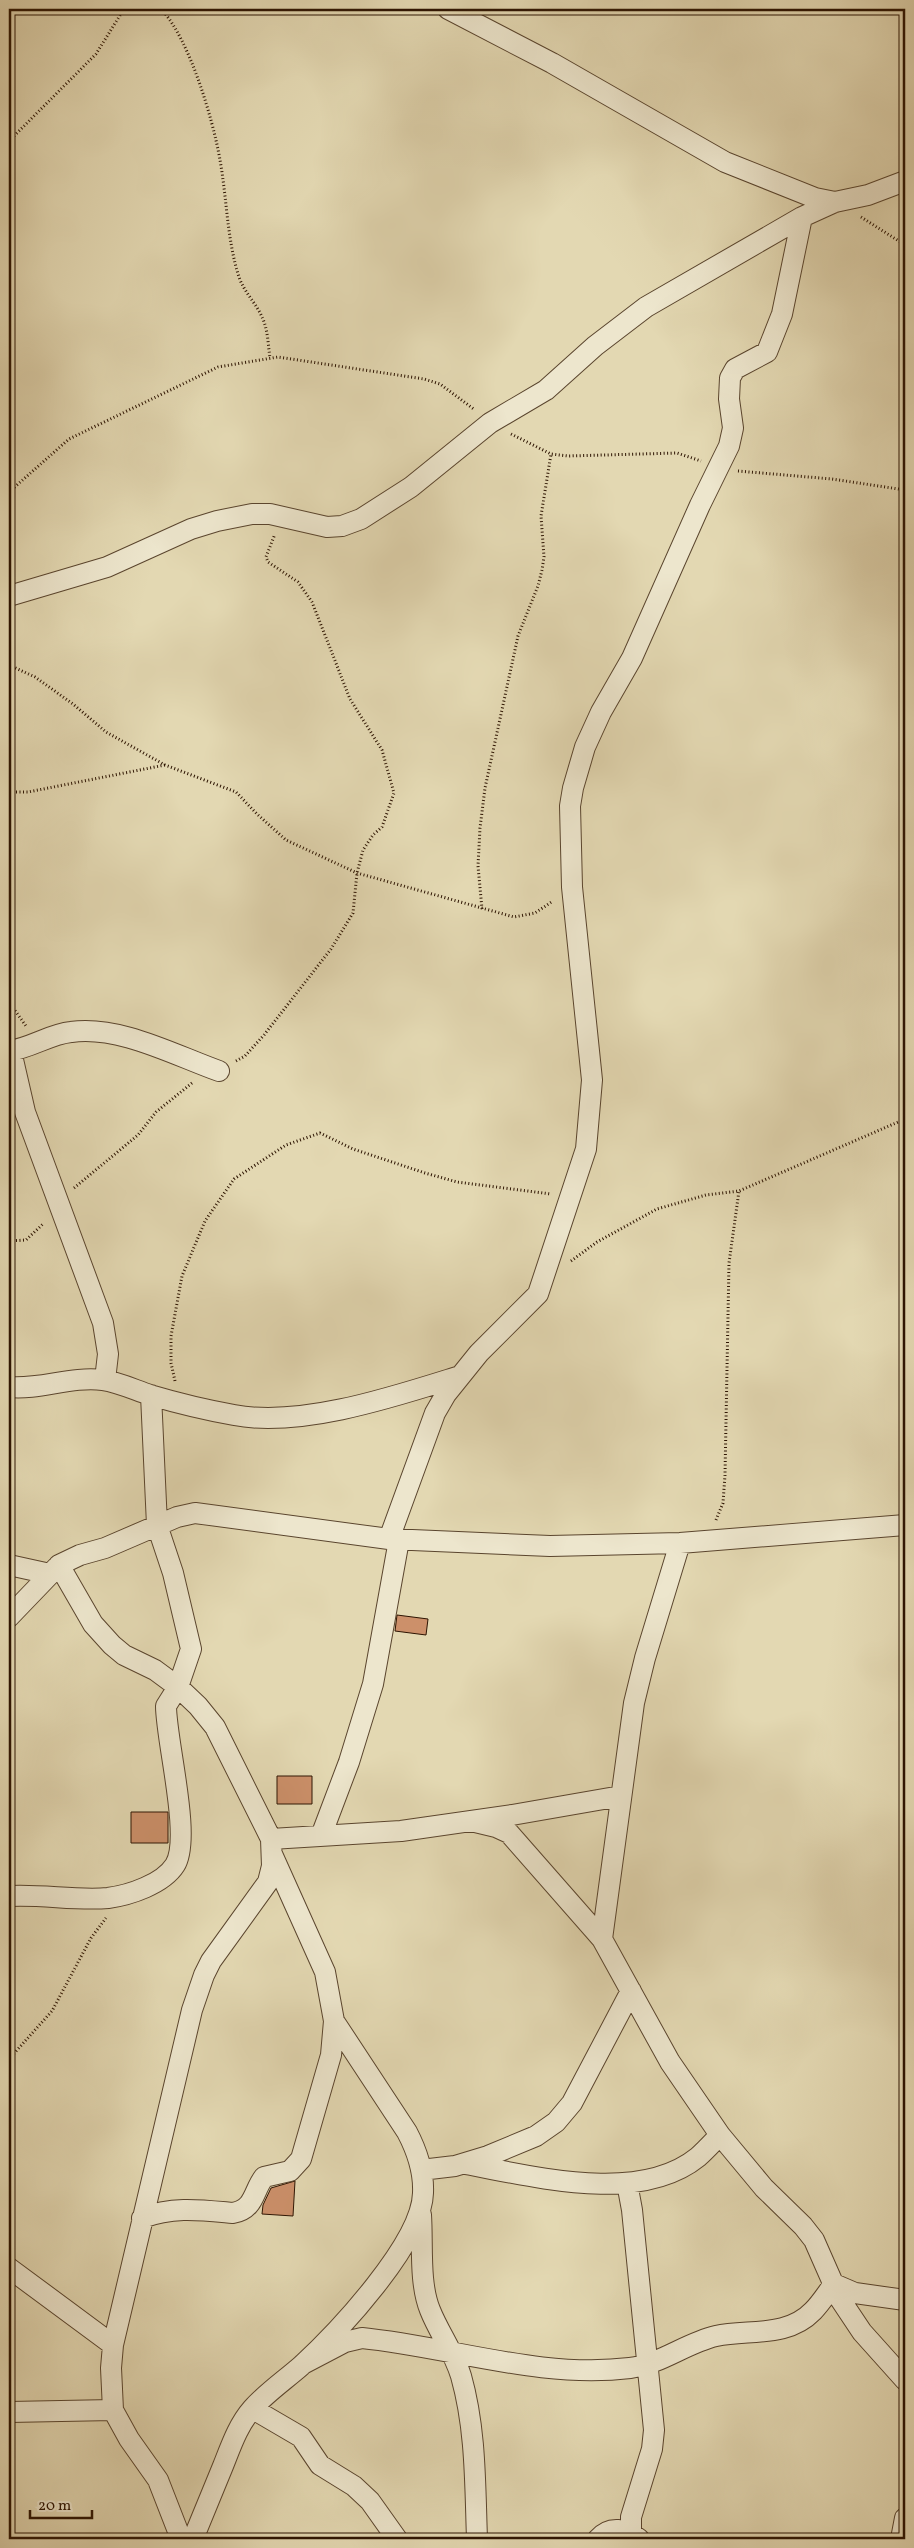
<svg xmlns="http://www.w3.org/2000/svg" width="914" height="2548" viewBox="0 0 914 2548" font-family="Vollkorn,serif">
	<style>
		.building { fill: #cc906a; stroke: #2d1402 }
		.lines { fill: none; stroke-linecap: round; stroke-linejoin: round }
		.street-casing { stroke: #5a452e; stroke-width: 22 }
		.path { stroke: #2d1402; stroke-width: 3; stroke-dasharray: 1 2.5; stroke-linecap: butt }
		.street { stroke: #ede6cd; stroke-width: 20 }
	</style>
	<rect width="100%" height="100%" fill="#e3d8b2"/>
	<filter id="stains"><feTurbulence type="fractalNoise" baseFrequency=".004" numOctaves="4"/><feColorMatrix values="0 0 0 0 .2 0 0 0 0 .09 0 0 0 0 .02 0 0 0 .5 -.17"/></filter>
	<radialGradient id="worn" r=".72"><stop offset=".6" stop-color="#630" stop-opacity="0"/><stop offset="1" stop-color="#630" stop-opacity=".3"/></radialGradient>
	<path class="building" d="M397,1615L428,1619L426,1635L395,1631Z
		M277,1776H312V1804H277Z
		M131,1812H168V1843H131Z
		M295,2181L293,2216L262,2214L263,2205L271,2188Z"/>
	<g class="lines">
		<defs>
			<path id="street" d="M448,9L552,63L725,162L815,198L835,202
				M9,596L107,567L191,529L217,521L252,514H270L327,527L342,526L361,519L411,487L490,423L546,390L595,346L646,307L802,217L835,202L868,195L905,181
				M9,1051C31,1048 50,1034 71,1032C119,1025 174,1055 219,1071
				M11,1051L25,1112L103,1323L108,1354L105,1380
				M9,1387C40,1390 71,1376 103,1380C118,1382 135,1390 150,1395C177,1403 206,1410 234,1415C301,1428 396,1396 460,1376
				M389,1539L435,1413L446,1394L479,1353L538,1294L586,1149L592,1080L572,887L570,806L573,788L585,747L601,712L632,658L700,505L729,446L733,428L729,399L730,378L735,369L767,352L782,314L802,217
				M9,1565L50,1574
				M59,1565L93,1624L112,1645L124,1655L155,1670L178,1687L198,1706L215,1727L271,1839L272,1866L268,1882L211,1961L204,1975L192,2010L113,2345L111,2368L113,2410L129,2439L158,2480L181,2539
				M9,1617L59,1565L80,1555L105,1548L177,1517L195,1513L389,1539L550,1546L680,1543L905,1525
				M471,1821L496,1827L509,1833L602,1939L670,2062L720,2135L764,2188L803,2226L814,2240L840,2299L862,2332L905,2380
				M321,1836L349,1762L373,1684L399,1540
				M271,1839L401,1831L512,1815L621,1796
				M9,1896C42,1894 77,1901 108,1898C130,1895 163,1884 175,1865C192,1838 166,1741 166,1706L178,1687L191,1649L173,1573L157,1525L151,1395
				M602,1939L634,1703L645,1658L680,1543
				M465,2164C533,2176 639,2205 698,2157C706,2150 713,2142 720,2135
				M421,2170L455,2166L488,2156L536,2136L556,2122L572,2103L631,1991
				M627,2183L632,2210L654,2430L652,2449L631,2517V2533
				M421,2215C423,2245 419,2283 430,2310C439,2333 454,2352 461,2376C476,2429 475,2484 477,2539
				M142,2218C173,2206 201,2210 233,2213C255,2209 253,2191 264,2177L290,2171L301,2159L331,2055L334,2021L325,1972L272,1854
				M9,2268L113,2345
				M303,2364L345,2342L362,2338C451,2347 540,2379 630,2368C661,2364 686,2343 716,2336C749,2329 787,2338 813,2311C821,2303 827,2293 834,2284L855,2293L905,2300
				M253,2409L301,2437L320,2465L354,2486L370,2501L397,2539
				M9,2412L113,2410
				M193,2539C203,2515 213,2490 223,2466C231,2446 238,2425 252,2409C266,2393 285,2380 301,2366C337,2333 422,2243 423,2193C424,2171 417,2151 407,2132L334,2021
				M598,2539C610,2525 626,2529 639,2539
				M901,2539L905,2518"/>
		</defs>
		<use href="#street" class="street-casing"/>
		<path class="path" d="M161,9C189,38 213,119 220,160C227,199 227,240 239,277C244,292 256,303 262,317C268,329 268,345 270,358
			M9,141L96,54L124,9
			M861,217L905,245
			M511,434L551,454L568,456L677,453L701,461
			M738,471L832,479L905,490
			M9,492L69,439L218,367L278,357L424,379L440,384L475,410
			M9,665L35,677L73,704L106,732L165,765L236,792L257,814L286,840L357,873L514,917L535,913L553,901
			M9,792H28L165,765
			M482,909L478,866L480,828L485,788L518,636L538,586L542,570L544,557L541,516L551,454
			M9,1002L26,1026
			M236,1061L245,1056L264,1035L331,949L353,913L357,873L363,850L373,835L382,827L394,793L382,750L350,699L312,602L298,582L268,562L266,557L275,534
			M74,1188L138,1135L156,1112L192,1083
			M9,1241L26,1240L44,1223
			M571,1261L597,1242L657,1209L706,1195L739,1191L905,1119
			M175,1381L171,1363V1336L182,1276L205,1221L234,1179L286,1145L320,1133L353,1149L425,1173L457,1182L551,1194
			M716,1520L723,1503L725,1475L729,1263L739,1191
			M9,2059L52,2011L91,1938L106,1918"/>
		<use href="#street" class="street"/>
	</g>
	<rect width="914" height="2548" fill="none" stroke="#e3d8b2" stroke-width="30"/>
	<rect x="10" y="10" width="894" height="2528" fill="none" stroke="#2d1402" stroke-width="2.5"/>
	<rect x="15" y="15" width="884" height="2518" fill="none" stroke="#2d1402"/>
	<path d="M30 2510v8h62v-8" fill="none" stroke="#2d1402" stroke-width="2.5"/>
	<text x="38" y="2510" font-size="15" fill="#2d1402" stroke="#ede6cd" stroke-width="4" paint-order="stroke">20 m</text>
	<rect width="100%" height="100%" filter="url(#stains)"/>
	<rect width="100%" height="100%" fill="url(#worn)"/>
</svg>
